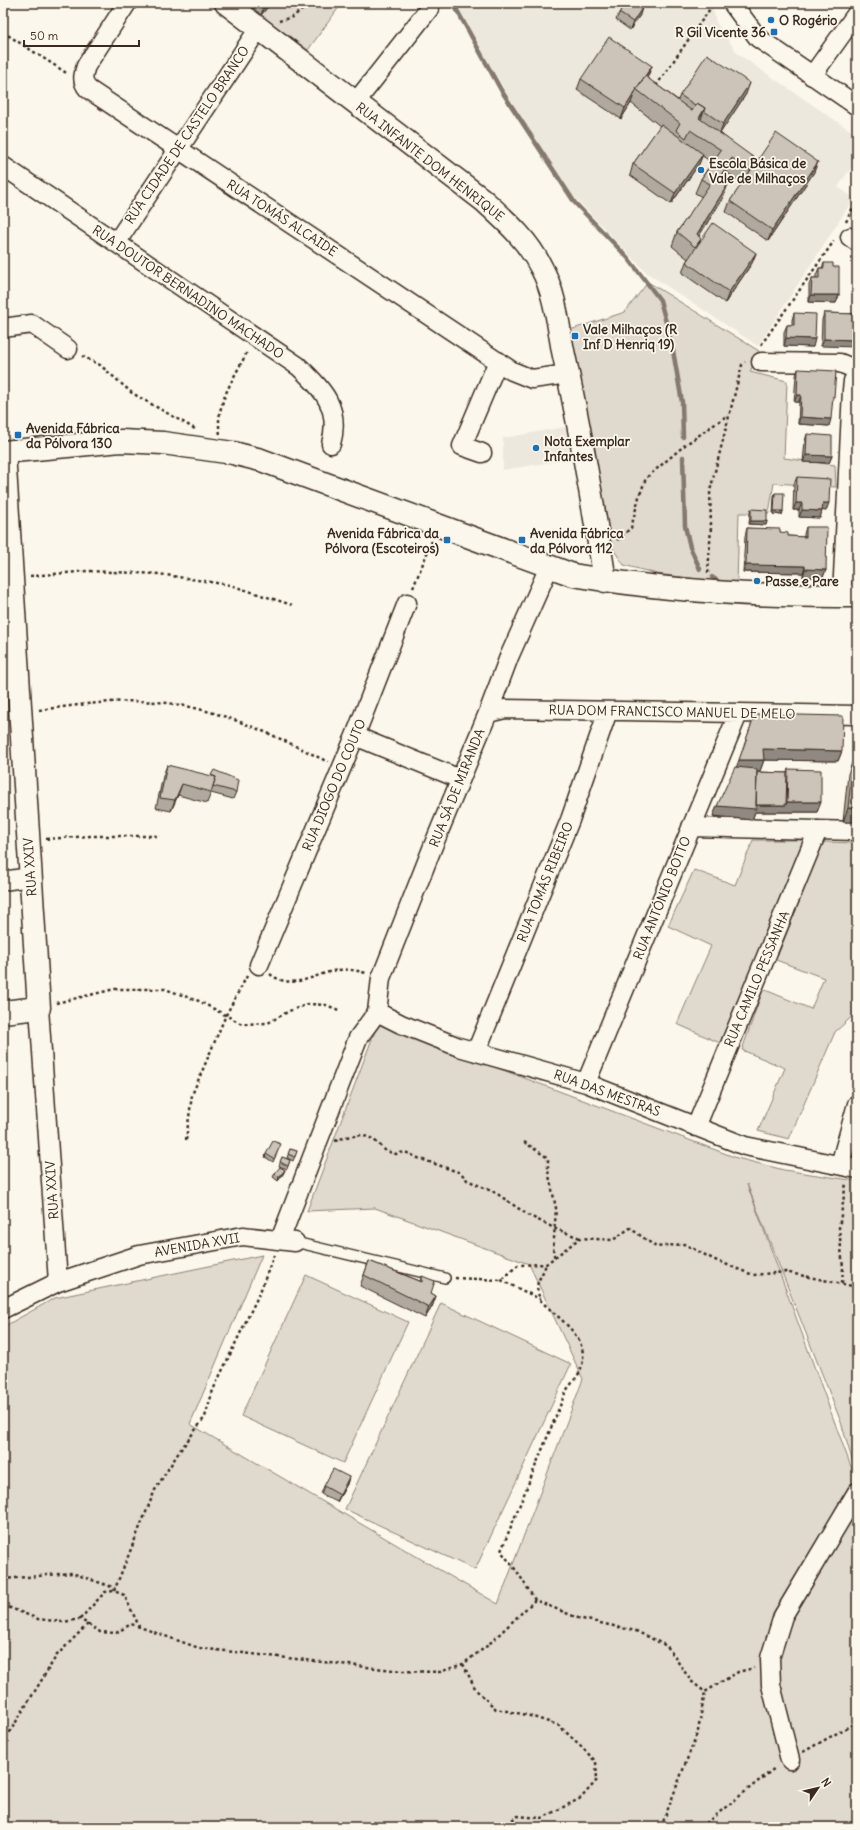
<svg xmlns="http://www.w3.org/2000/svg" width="860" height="1830" viewBox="0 0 860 1830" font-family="Delius,sans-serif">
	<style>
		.built { fill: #ede8dd }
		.green { fill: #dfd9ce; stroke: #8d8276 }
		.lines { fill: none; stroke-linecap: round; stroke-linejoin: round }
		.stream { stroke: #85796d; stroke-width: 4.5 }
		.lane-casing { stroke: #3b2a1e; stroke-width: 12 }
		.street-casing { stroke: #3b2a1e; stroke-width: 21 }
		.secondary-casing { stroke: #3b2a1e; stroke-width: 25 }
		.path { stroke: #3b2a1e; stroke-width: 2.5; stroke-dasharray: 3 3; stroke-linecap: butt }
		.lane { stroke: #fbf7ec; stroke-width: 9 }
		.street { stroke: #fbf7ec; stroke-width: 18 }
		.secondary { stroke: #fbf7ec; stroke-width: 22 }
		.wall { fill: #afa99f; stroke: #3b2a1e }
		.shaded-wall { fill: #8f8982; stroke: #3b2a1e }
		.building { fill: #ccc4b9; stroke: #3b2a1e }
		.poi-dot { fill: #1f6fb2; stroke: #fbf7ec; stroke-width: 1.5 }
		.labels { text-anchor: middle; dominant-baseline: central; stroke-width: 3.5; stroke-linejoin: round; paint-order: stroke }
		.poi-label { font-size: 13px; font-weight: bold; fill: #3b2a1e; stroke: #fbf7ec; text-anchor: start }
		.street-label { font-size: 13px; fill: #3b2a1e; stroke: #fbf7ec }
	</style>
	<rect width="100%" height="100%" fill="#fbf7ec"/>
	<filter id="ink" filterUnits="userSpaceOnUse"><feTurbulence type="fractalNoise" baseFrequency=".025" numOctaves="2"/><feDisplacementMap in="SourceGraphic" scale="8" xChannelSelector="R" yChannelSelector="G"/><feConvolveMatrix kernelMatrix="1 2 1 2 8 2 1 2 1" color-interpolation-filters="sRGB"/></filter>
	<g filter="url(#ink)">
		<path class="built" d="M453,3H712L716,22L738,54L857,135V159L838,187L854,198L758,346L647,273L559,181Z
			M565,427L570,459L503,470V438Z"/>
		<path class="green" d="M271,3H342L308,50L261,15Z
			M648,282L759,351L750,372L787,381L784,458L835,465L836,487L774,483L769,513H739L737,584L657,574L624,565L611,546L570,330L625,312Z
			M753,840H804L720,1043L677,1024L711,946L668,926L694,870L735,885Z
			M823,842L857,843V1012L835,1032L789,1139L758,1131L785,1068L742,1050L763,989L811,1009L824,978L776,960Z
			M378,1023L737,1158L784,1170L857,1181V1477L841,1422L747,1184L857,1483V1827H3V1327L55,1298L262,1255L190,1424L498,1604L583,1379L529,1264L375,1208L307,1211Z
			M306,1275L408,1322L343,1463L241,1416Z
			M441,1303L571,1364L475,1570L345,1509Z"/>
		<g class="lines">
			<path class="stream" d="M453,3L501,90L575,203L628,258L660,300L672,345L682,402L683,437
				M683,457L685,526L690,547L700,569
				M712,577L722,584"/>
			<defs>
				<path id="lane" d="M295,1242L445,1278"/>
				<path id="street" d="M127,3L86,66C83,75 81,81 88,89L512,371L532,379L568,374
					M732,3L758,38L857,106
					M812,76L857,13
					M355,103L429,9
					M3,166L298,366C323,389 341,408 331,444
					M850,237L857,242
					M116,243L259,28
					M3,328L32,324L68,349
					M761,362L840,363L857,370
					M482,453L462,446L498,361
					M842,596L852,390L853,381L857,373
					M488,713L505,709L857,715
					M355,736L460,779
					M691,827L857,831
					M3,881L30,877
					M259,965L355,736L407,603
					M39,1008L58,1282
					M377,1012L401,1024L459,1047L586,1083L745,1146L857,1169
					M476,1052L570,820L608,711
					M586,1083L738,714
					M696,1127L818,830
					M840,1165L857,1104
					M280,1240L358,1038L377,1012L381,978L433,846L488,713L509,657L549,567
					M3,1309L58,1282L139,1255L243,1236L295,1242
					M790,1760L771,1685L770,1658L783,1616L857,1492"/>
				<path id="secondary" d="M226,3L483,200C506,221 528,240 542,269C555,293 558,324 563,351C580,427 593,504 605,581
					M3,452L121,441L163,443L233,453L261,460L573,575C666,591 763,597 857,596
					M3,1012L39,1008L4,452"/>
			</defs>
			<use href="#lane" class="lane-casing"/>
			<use href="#street" class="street-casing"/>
			<use href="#secondary" class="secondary-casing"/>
			<path class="path" d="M279,21L292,17L312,3
				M3,32L68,74
				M656,86L712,6L716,3
				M846,222L857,199
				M761,345L834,241
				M82,356L100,365L132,393L195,429
				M220,434C214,405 235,377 247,352
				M617,540L631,528L639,497L646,478L685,445L728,415
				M708,573L711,527L710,491L742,365L745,362
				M30,576L88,571L159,574L230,585L292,605
				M413,588L432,541
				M39,710C78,705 117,699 157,702C217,707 274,735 328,762
				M46,839L90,836H160
				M270,974C293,992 316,973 338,970C348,969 356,970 366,973
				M56,1003L115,989H165L199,1001L242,1024L268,1023L289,1011L309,1004L326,1005L341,1011
				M186,1140L192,1095L226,1015L247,976
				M335,1141L346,1137L362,1135L373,1139L386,1151L396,1154L405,1152L418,1158L461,1173L467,1180L496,1193L528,1215L556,1229L580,1238
				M524,1142L548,1158V1171L556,1208L553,1253L555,1257
				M857,1205L855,1229L857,1256
				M455,1278L501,1280L518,1265L546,1264L580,1238L613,1240L630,1228L656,1247L684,1244L715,1260L753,1275L785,1272L857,1287
				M501,1280L540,1299
				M842,1283L843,1268L839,1228L846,1183
				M3,1579L72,1573L115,1588
				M114,1591L155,1490L179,1452L205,1417L213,1390L260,1292L274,1255
				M535,1600L518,1573L501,1551L566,1391C570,1385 576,1379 579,1373C595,1341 561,1321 541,1301C532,1281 541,1281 546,1264
				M3,1605L38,1619L63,1622L80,1619L100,1632L116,1633L131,1624L199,1648L402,1671L440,1672L463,1664L487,1646L535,1600L578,1618L636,1631L667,1646L691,1681L705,1692L738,1672L754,1668
				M80,1619L105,1592L114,1591L124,1595L139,1626
				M463,1664L476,1690L496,1709L527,1715L558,1725L580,1745L596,1762L597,1780L581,1798L542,1818L518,1816L501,1827
				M3,1743L57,1655L88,1624
				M803,1752L857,1722
				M661,1827L698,1731L705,1692
				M701,1827L776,1767"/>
			<use href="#lane" class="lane"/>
			<use href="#street" class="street"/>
			<use href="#secondary" class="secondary"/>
		</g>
		<path class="wall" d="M247,3H271L261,15Z
			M619,13L640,15L630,30L616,20Z
			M652,66L647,78L678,100L680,95L746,94L720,133L756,162L814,172L768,241L726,212L730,201L743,183L726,172L721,180L723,198L699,236L700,242L756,253L752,263L725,303L682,273L686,262L688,259L672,246L677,232L702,197L695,193L701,179L712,162L702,156L699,164L671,204L630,175L633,164L660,126L631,103L621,119L577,90L581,79Z
			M824,263L833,267L839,295L836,303L809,302V285L812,278H816V275L819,268H822Z
			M794,313L813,347L784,346V332L787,325H792V320Z
			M824,313L857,314L821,346L822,320Z
			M798,369L832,403L829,426L798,424L799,402H794L796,376Z
			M807,434L832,456L829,463L803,462L805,441Z
			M797,477L826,511L822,510L820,518L799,517V510H793L794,484Z
			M775,493L783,511L782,515L773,514L774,496Z
			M751,509L767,521L766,525L749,524L750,513Z
			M806,527L826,570L823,577H803V573L743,572L745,536L747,528L780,532L788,536L804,537V534Z
			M755,714L842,751L838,761L764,760L760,771H757V772L787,773L788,769L821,802L817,812H755L752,820L713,816L737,767Z
			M853,760H857V822H843L848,774Z
			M167,765L236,792L233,799L211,793L207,803L178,795L171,811L156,808L163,776Z
			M279,1148L273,1162L265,1157L266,1154Z
			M290,1149L297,1151L293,1161L287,1158Z
			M282,1157L290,1160L287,1169L279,1166Z
			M285,1170L283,1174L278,1181L273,1177L275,1173Z
			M369,1261L420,1281L422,1276L431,1293L436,1296L432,1307L425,1318L360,1286Z
			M349,1477L347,1484L337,1502L321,1494L324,1486Z"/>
		<path class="shaded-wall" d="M265,3H271L261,15Z
			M642,8L640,15L630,30L633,22Z
			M652,66L648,76L639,91L637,90Z
			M750,83L746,94L719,135L723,124Z
			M635,92L631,103L621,119L625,108Z
			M705,108L700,122L699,118Z
			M703,154L699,164L671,204L675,193Z
			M732,158L726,172L713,192L719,178Z
			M818,162L814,172L768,241L772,230Z
			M728,184L723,198L693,245L697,234Z
			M756,253L752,263L725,303L729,292Z
			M811,295H839L836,303L809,302Z
			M786,338L815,339L813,347L784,346Z
			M824,339L857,340V347L821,346Z
			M797,395H801L799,402H794Z
			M800,417L831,419L829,426L798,424Z
			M806,455L832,456L829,463L803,462Z
			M796,503H802L799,510H793Z
			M823,503H829L826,511L820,510Z
			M802,510L822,511L820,518L799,517Z
			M774,511H783L782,515L773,514Z
			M751,521H767L766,525L749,524Z
			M746,565L805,566L803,573L743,572Z
			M805,569L826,570L823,577H803Z
			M763,749L842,751L838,761L759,760Z
			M739,760H764L760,771H735Z
			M182,784L178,795L171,811L175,800Z
			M787,802H821L817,812H755L752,820L713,816L717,806L755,805H786Z
			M848,808H857V822H843Z
			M285,1170L283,1174L278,1181L279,1177Z
			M436,1296L432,1307L425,1318L429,1307Z
			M349,1477L347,1484L337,1502L340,1495Z"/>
		<path class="building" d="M625,3H635L642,8L633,22L619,13Z
			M609,37L652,66L645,76L625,108L581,79Z
			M707,54L750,83L723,124L704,111L705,108L697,103L695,105L680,95Z
			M645,76L692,111L697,103L705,108L699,118L757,160L750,170L732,158L719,178L728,184L697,234L701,239L695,247L677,232L710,184L701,179L721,150L690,130L686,138L676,130L680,123L636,89Z
			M661,124L703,154L675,193L633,164Z
			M776,133L818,162L772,230L730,201Z
			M713,223L756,253L729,292L686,262Z
			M824,263H833V267H839V295H811L812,278H819V268H824Z
			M794,313L816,314L815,339L786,338L787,325H794Z
			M824,313L857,314V340L824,339Z
			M798,369L836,371L834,397L833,396L831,419L800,417L801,395H797Z
			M807,434L832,436V456L806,455Z
			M797,477L830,479L829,503H823L822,511L802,510V503H796Z
			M775,493H784L783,511H774Z
			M751,509L767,510V521H751Z
			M806,527H827L826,570L805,569V566L746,565L747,528L780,529V532L788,533V536L806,537Z
			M755,714L843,716L842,751L763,749L764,760H739Z
			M853,760H857V808H848Z
			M167,765L216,777L211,792L182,784L175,800L160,798Z
			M735,767L757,769L756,809L717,806Z
			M788,769L821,770V802H787Z
			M214,770L238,780L236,792L213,786L216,777L211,775Z
			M757,772L787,773L786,805H756Z
			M273,1141L281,1144L274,1159L266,1154Z
			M290,1149L297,1151L295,1157L288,1154Z
			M282,1157L290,1160L288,1166L280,1162Z
			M280,1167L285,1170L279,1177L275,1173Z
			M369,1261L422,1282V1276L435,1281L431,1293L436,1296L429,1307L364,1275Z
			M333,1469L349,1477L340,1495L324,1486Z"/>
	</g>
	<g class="poi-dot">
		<circle cx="771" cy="20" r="4"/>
		<rect x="770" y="28" width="8" height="8" rx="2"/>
		<circle cx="701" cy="170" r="4"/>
		<rect x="571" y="332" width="8" height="8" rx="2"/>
		<rect x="14" y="431" width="8" height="8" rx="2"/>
		<circle cx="536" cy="448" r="4"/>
		<rect x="443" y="536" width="8" height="8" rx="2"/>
		<rect x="518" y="536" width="8" height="8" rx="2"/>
		<circle cx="757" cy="581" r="4"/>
	</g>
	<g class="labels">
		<g class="poi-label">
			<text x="779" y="20">O Rogério</text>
			<text x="766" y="32" text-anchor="end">R Gil Vicente 36</text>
			<text x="709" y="163">Escola Básica de<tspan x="709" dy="15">Vale de Milhaços</tspan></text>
			<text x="583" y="329">Vale Milhaços (R<tspan x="583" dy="15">Inf D Henriq 19)</tspan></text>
			<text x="26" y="428">Avenida Fábrica<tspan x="26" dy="15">da Pólvora 130</tspan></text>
			<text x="544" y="441">Nota Exemplar<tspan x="544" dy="15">Infantes</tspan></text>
			<text x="439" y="533" text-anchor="end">Avenida Fábrica da<tspan x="439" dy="15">Pólvora (Escoteiros)</tspan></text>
			<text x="530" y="533">Avenida Fábrica<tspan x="530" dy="15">da Pólvora 112</tspan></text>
			<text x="765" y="581">Passe e Pare</text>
		</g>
		<g class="street-label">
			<text transform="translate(187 135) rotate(-56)">RUA CIDADE DE CASTELO BRANCO</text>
			<text transform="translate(430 162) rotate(38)">RUA INFANTE DOM HENRIQUE</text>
			<text transform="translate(282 218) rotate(33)">RUA TOMÁS ALCAIDE</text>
			<text transform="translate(188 292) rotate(34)">RUA DOUTOR BERNADINO MACHADO</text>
			<text transform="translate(672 712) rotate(1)">RUA DOM FRANCISCO MANUEL DE MELO</text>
			<text transform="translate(334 785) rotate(-67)">RUA DIOGO DO COUTO</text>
			<text transform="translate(457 788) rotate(-68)">RUA SÁ DE MIRANDA</text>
			<text transform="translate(30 867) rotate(-94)">RUA XXIV</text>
			<text transform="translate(545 882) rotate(-68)">RUA TOMÁS RIBEIRO</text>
			<text transform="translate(662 898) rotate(-68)">RUA ANTÓNIO BOTTO</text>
			<text transform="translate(757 979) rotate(-67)">RUA CAMILO PESSANHA</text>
			<text transform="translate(607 1093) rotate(20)">RUA DAS MESTRAS</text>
			<text transform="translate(52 1190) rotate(-94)">RUA XXIV</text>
			<text transform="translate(197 1245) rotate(-10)">AVENIDA XVII</text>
		</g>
	</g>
	<rect width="860" height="1830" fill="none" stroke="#fbf7ec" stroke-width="16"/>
	<rect x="8" y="8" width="844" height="1814" fill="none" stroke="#3b2a1e" stroke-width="1.5" filter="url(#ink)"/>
	<g transform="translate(818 1788) rotate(55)" stroke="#fbf7ec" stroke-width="3" paint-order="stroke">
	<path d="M0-3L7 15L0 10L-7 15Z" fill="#3b2a1e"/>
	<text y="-6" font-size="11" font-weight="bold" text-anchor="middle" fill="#3b2a1e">N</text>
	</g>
	<path d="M24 40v6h115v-6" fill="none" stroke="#3b2a1e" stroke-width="2"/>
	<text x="30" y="40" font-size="12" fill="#3b2a1e" stroke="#fbf7ec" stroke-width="3" paint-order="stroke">50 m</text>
</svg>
